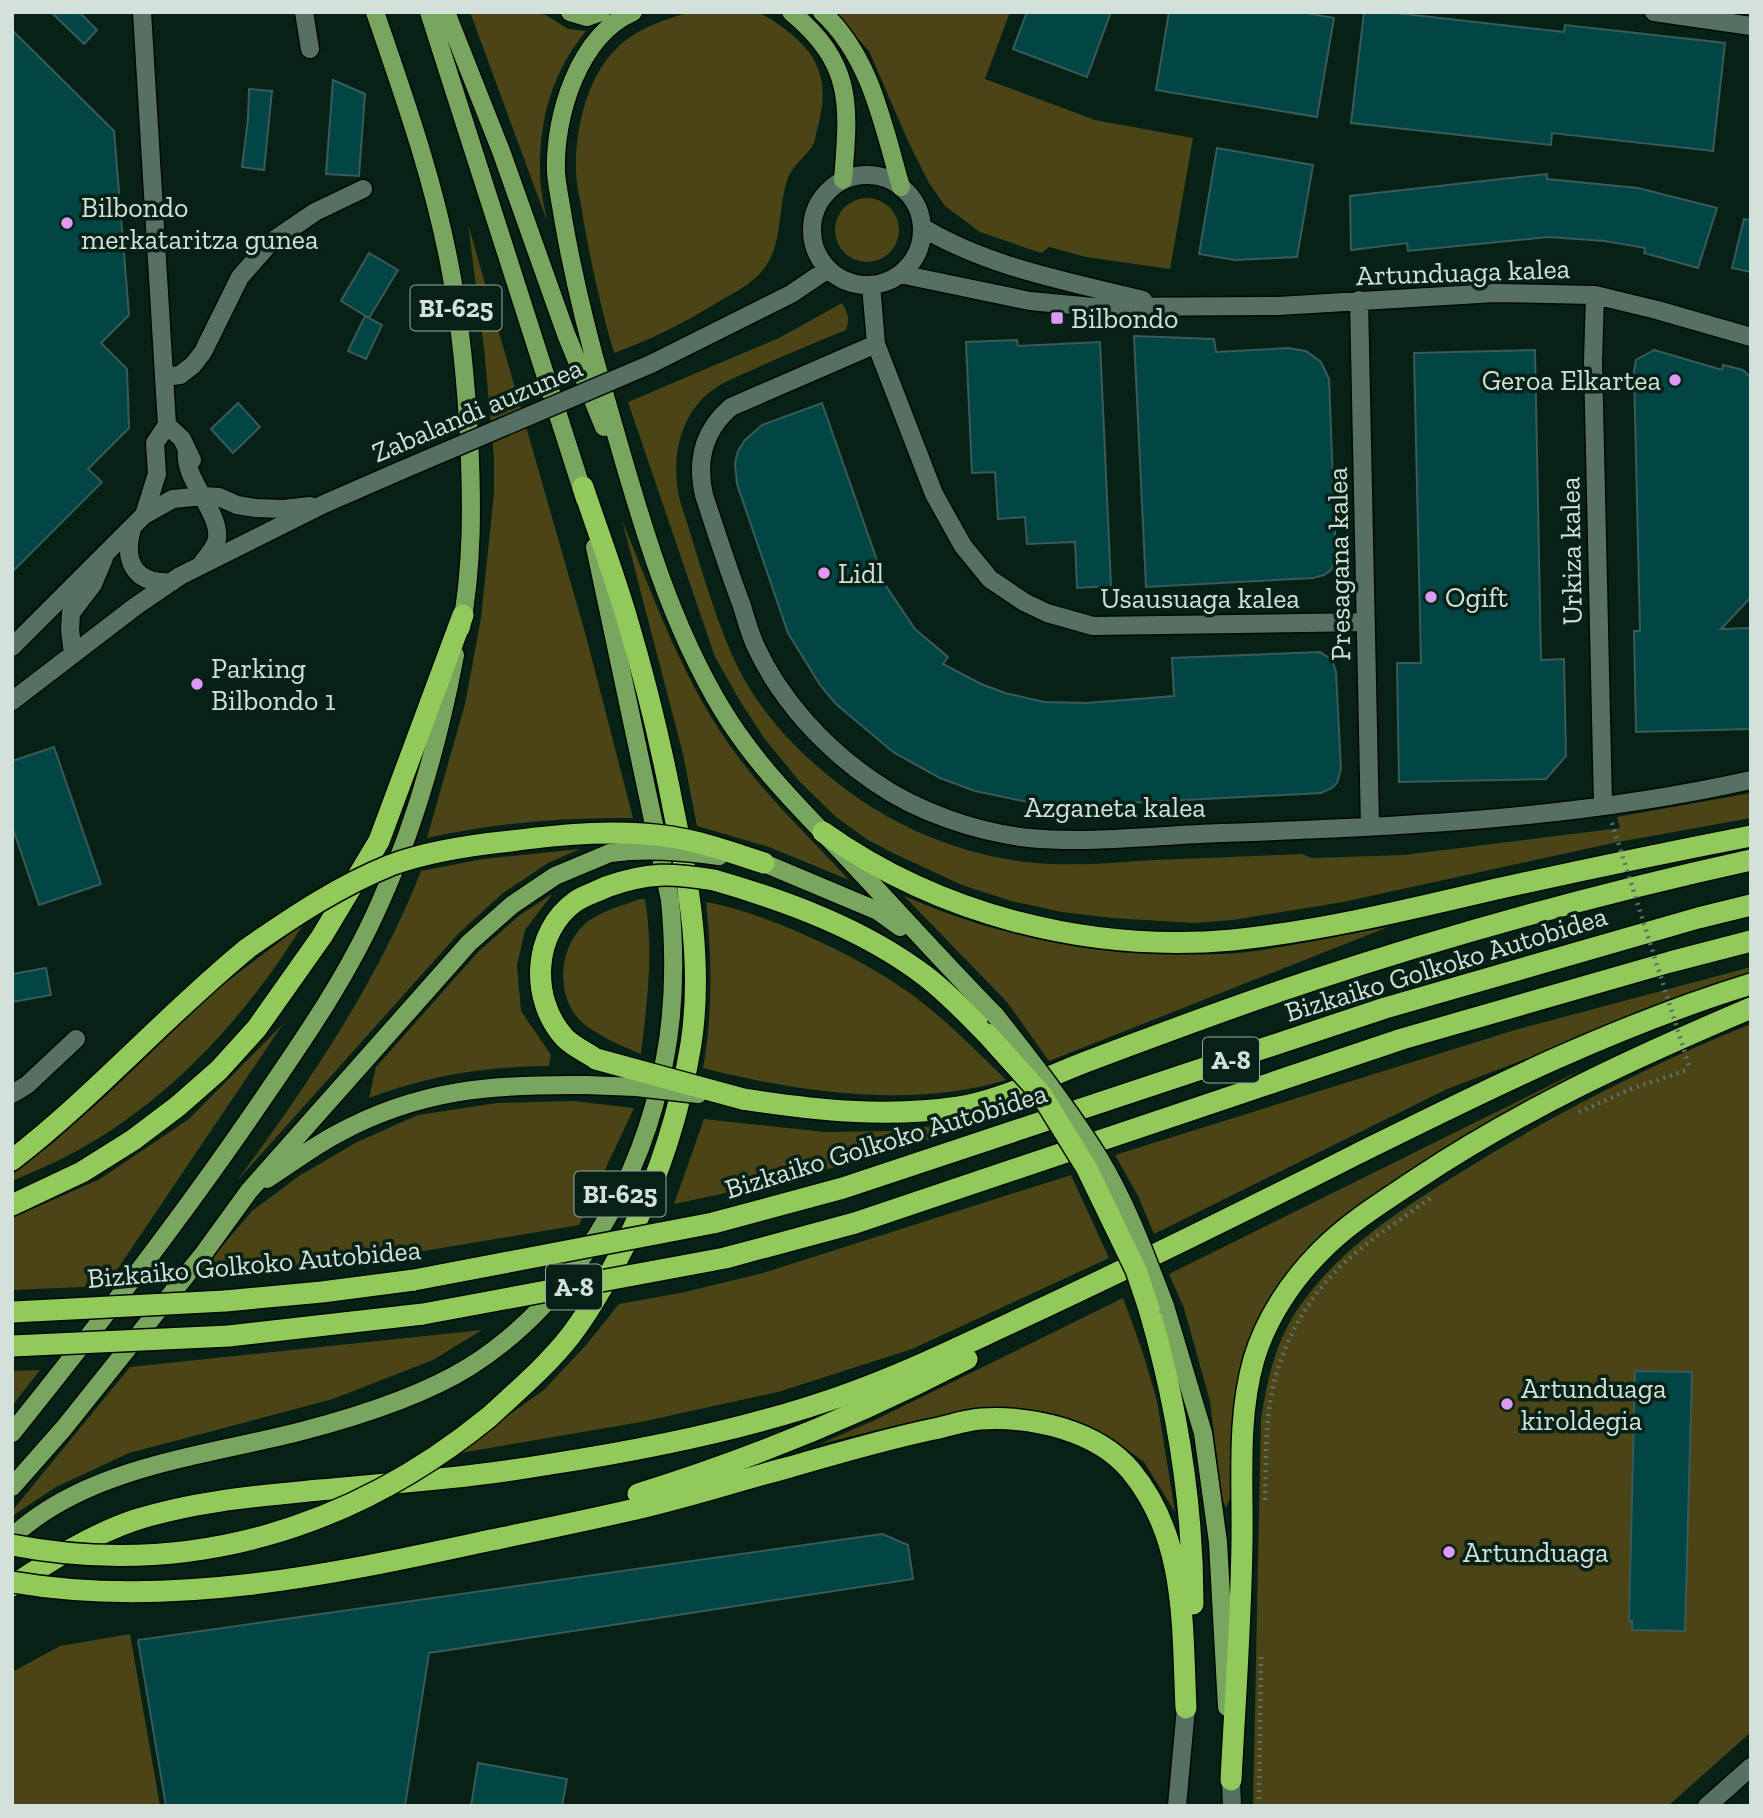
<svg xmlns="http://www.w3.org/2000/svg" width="1763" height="1818" viewBox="0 0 1763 1818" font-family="'Zilla Slab',serif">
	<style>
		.green { fill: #4b4416 }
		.building { fill: #014645; stroke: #3a5a59; stroke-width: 2 }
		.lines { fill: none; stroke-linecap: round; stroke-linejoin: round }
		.minor-casing { stroke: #000a03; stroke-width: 21 }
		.major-casing { stroke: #000a03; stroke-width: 21 }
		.highway-casing { stroke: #000a03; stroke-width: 24 }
		.path { stroke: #5d7168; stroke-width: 4.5; stroke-dasharray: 2 5; stroke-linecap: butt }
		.minor { stroke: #567163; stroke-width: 18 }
		.major { stroke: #79a65e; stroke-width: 18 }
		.highway { stroke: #91c95a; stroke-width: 21 }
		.minor-bridge-casing { stroke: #000a03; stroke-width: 21; stroke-linecap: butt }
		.major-bridge-casing { stroke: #000a03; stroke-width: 21; stroke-linecap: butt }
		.highway-bridge-casing { stroke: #000a03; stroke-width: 24; stroke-linecap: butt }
		.path-bridge { stroke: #5d7168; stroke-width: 4.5; stroke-dasharray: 2 5; stroke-linecap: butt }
		.minor-bridge { stroke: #567163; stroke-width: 18 }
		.major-bridge { stroke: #79a65e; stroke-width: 18 }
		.highway-bridge { stroke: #91c95a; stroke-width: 21 }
		.poi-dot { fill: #dd99f3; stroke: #082116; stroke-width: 2.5 }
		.labels { text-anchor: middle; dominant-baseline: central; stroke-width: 7; stroke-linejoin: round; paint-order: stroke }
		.shield { fill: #082116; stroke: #96a79f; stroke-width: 2 }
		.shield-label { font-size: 26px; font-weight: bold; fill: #d3e1da }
		.poi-label { font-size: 28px; fill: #d3e1da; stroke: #082116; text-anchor: start }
		.street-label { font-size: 28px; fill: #d3e1da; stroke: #082116 }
	</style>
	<rect width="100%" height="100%" fill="#082116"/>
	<path class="green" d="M470,12H534L546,15L568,29L586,31C552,72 539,120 540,173C540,188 544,205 547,221Z
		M690,12C710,12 734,9 754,12C765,14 777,23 786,30C819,55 829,81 819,122C817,128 816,137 814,143C807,157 793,163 787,181C776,215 785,253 754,279C745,287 734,293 723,299C688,321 653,339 614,353C601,309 591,263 583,218C581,202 576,186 576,170C575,129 587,76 618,47C638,28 664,20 690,12Z
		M834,12H1010L985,79L1095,120L1193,138L1170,269L1086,257L1049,247L1041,253L980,232L945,206L929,183L908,141L869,51Z
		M835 230a32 32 0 1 1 64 0a32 32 0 1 1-64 0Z
		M468,224L586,636L633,818C564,817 494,823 427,838L465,704L481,618L494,493V458L484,348Z
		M842,303C848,314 850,318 846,330C817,342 789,353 761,366C747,373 731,378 717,387C679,411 670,460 680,501C697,552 711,608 733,657C754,704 790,745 829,776C885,823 953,853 1026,862C1067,867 1111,863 1153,860C1203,858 1252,856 1302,854L1312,858L1404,855L1620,828L1617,817L1751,793V818L1613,843L1343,902L1233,920L1194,923L1112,918L1062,912L1011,901L962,885L893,853L868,840L836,817L800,782L764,738L740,701L715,657L628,402L779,338Z
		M622,520C655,601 685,687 739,758C772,802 812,840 849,880L769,847L697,826L683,754Z
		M580,849L548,863L503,893L459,933L237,1181C308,1084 377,983 421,871L483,859Z
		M552,894L525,930L517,965L521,1011L551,1055L549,1066C484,1067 430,1075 369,1098L376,1067L478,952L520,915Z
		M904,896C984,931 1059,947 1145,952C1183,955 1220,956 1257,951C1301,944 1344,935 1388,927L1049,1061L1007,1002Z
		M640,899H645C654,951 647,1003 641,1054C621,1046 601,1037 584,1024C553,999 558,942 590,920C605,910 623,905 640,899Z
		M706,902C767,913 861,957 911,994C945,1019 976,1050 1006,1080C910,1109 798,1092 703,1068C713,1014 712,957 706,902Z
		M304,923C246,1017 169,1102 71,1154C52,1164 32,1172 12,1181V1175L54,1142L108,1094L216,990Z
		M1751,967V977L1649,1012L1447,1089L1154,1234L1138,1196L1115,1155L1515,1030Z
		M283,1024L106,1286L12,1290V1218L100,1179L189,1119Z
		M1751,1024V1732L1668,1806H1253L1261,1419C1267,1381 1275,1343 1297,1310C1338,1249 1401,1209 1463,1171C1554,1114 1651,1064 1751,1024Z
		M1581,1070L1455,1144L1365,1203L1311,1244L1267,1306L1235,1403L1231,1454V1496L1226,1508L1222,1498L1210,1401L1184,1308L1169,1274Z
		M573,1101L634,1108L579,1225L400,1255L275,1271L196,1277L252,1211L299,1176L357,1142L418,1115L497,1103Z
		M704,1119L825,1132L890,1131L977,1121C880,1161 776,1182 674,1204Z
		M1071,1175L1109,1258L912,1349L778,1392L641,1422L454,1454L544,1390L586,1345L619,1304L685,1292L763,1273Z
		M1123,1298L1142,1350L1157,1401L1175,1512L1144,1462L1114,1440L1072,1420L1023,1409L977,1408L897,1425L820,1444L875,1420Z
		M482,1330L433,1360L333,1399L129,1453L56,1487L12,1516V1511L130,1367Z
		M40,1370L12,1406V1371Z
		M130,1634L160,1806H12V1672L60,1646Z"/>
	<path class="building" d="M51,12H79L97,30L84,44Z
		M1027,12H1111L1087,77L1013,49Z
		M1169,12H1301L1334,18L1317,117L1156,90Z
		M1364,12H1387L1564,32L1565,25L1725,43L1713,151L1552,133L1551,145L1351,123Z
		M12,30L114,131L129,315L101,343L127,369L129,428L88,469L102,482L12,572Z
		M333,80L365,94L359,176L326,174Z
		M249,89L272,91L264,170L242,167L248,119Z
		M1217,148L1313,165L1297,257L1235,260L1199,254Z
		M1547,174V179L1638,188L1717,208L1698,268L1644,253L1645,248L1605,241L1548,237L1408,251L1407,243L1351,250L1350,196Z
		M1744,219L1751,220V272L1732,268Z
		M369,253L398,270L369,318L341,301Z
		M365,316L382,325L366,359L348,351Z
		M1134,336L1214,339L1216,352L1288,348L1306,351L1321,362L1329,379L1336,559L1331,570L1324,575L1313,578L1146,587Z
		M1017,340L1018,346L1100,342L1111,586L1077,588L1075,542L1027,544L1025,517L998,519L995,472L972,473L966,342Z
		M1535,350L1541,660L1564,659L1566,756L1546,779L1399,782L1397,663H1421L1414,353Z
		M1654,350L1722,370L1723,365L1743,370L1751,378V597L1721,629L1751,628V729L1636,732L1634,631H1640L1634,371L1636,360Z
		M238,403L260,427L233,453L211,429Z
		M822,403L886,586L915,629L948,657L943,664L981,684L1005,693L1044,702L1087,703L1174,696L1172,658L1320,652L1332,660L1336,672L1341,769L1337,783L1332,788L1321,793L1089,805L1033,803L975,791L940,778L893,752L836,704L820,685L788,633L737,484L735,463L738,451L745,440L762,425Z
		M54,747L101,884L39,905L12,826V761Z
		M46,968L51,995L12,1002V974Z
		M1635,1371L1692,1372L1685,1631L1632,1630V1621H1629Z
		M882,1534L908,1545L913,1579L429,1653L405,1806H166L138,1640Z
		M478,1763L567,1779L562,1806H471Z"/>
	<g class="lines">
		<defs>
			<path id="minor" d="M142,12L167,425L155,443L157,474L144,515
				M304,12L310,49
				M1654,12L1751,26
				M812 230a55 55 0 1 1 110 0a55 55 0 1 1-110 0Z
				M922,227C987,267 1070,282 1143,300
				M900,274L1030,301L1093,307L1278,306L1495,293L1595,295L1657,310L1751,337
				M871,285L876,344L934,494L963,546L990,579L1024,602L1047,613L1093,626L1366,622
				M1595,295L1593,362L1603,805
				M1359,300L1370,826
				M876,344L731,407C704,430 696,460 704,495C716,532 728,569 742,606C746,620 750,634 756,647C781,701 825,748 873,781C917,812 976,832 1029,838C1092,844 1158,835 1221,833C1399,827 1577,819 1751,780
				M651,364L791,294L828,269
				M164,377L180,375L193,365L203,352L240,277L271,242L315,212L363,189
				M167,425L182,439L192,460
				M187,451C183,480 221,512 217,539C215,548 208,556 202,563
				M133,526C122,559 133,585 172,582
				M12,647L144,515L173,499L203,496L219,497L237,505L256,508L284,509L310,506
				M73,654L70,630L71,613L93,584L104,558
				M12,701L136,606L180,576L324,504L402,470
				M12,1094L27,1085L76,1039
				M1231,1780L1232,1806
				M1177,1806L1186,1708
				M1707,1806L1751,1767"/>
			<path id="major" d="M375,12C405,99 436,187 452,278C461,330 466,384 469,437C472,500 473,565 461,628
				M429,12L585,499
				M446,12L501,151L566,334L604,427
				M570,12L587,17L601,12
				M633,12C578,36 554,117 556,172C557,188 561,203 563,218C573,276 587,333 603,389C635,499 663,612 723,711C759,770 808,816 855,866C902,916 947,966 995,1015
				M791,12C854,64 849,105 843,180
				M822,12C871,57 883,125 901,187
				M764,863L878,911L900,927
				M267,1179C289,1165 311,1148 335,1135C418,1089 493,1084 586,1085
				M1165,1306L1203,1433L1218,1542L1227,1707
				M12,1433C98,1326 183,1216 260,1103C304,1039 349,974 380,903C416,823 439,740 455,655
				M12,1487L64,1428L204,1253L249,1191L469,943L512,905L555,876L610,853
				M12,1537C88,1466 206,1456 302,1431C356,1417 422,1396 469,1367C575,1300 643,1179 665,1058C675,1006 675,953 670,900L595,547"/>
			<path id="highway" d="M823,832C940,915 1089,953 1233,940C1320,931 1407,910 1492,890C1578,871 1664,853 1751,836
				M714,880C787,901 863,929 924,975C947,992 967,1014 987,1034
				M596,1059C586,1052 572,1046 564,1037C530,999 532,932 576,901C585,895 596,892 606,887
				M743,1099C815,1110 886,1118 959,1107C1002,1100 1042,1079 1083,1063C1157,1035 1232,1007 1307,982C1452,934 1601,893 1751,860
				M12,1160C96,1095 166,1015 248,948
				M12,1205L82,1172L133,1140L178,1106L219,1070L257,1028L322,936L379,841L463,615
				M713,1223L843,1188L1385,1008L1698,918L1751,905
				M725,1258L855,1223L1402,1039L1670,962L1751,941
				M225,1301L322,1292L414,1280
				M1149,1309C1177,1405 1193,1505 1193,1604
				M229,1336L423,1314
				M489,1417C517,1391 547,1366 571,1335C594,1305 613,1268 630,1235C660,1174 680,1111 691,1044C703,965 689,884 673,807C661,745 646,683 628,622C615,577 598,532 583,487
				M638,1494C751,1459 861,1414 967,1359
				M482,1542C530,1532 579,1522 627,1511C682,1499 736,1481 790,1467C838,1453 886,1439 934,1429C949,1426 965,1420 981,1419C1032,1416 1097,1430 1131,1471C1187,1539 1182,1625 1186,1708
				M12,1586C51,1560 91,1535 135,1520C195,1501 257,1496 319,1490C397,1483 474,1477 551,1464C649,1449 757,1427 850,1393C906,1373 959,1347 1013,1322C1129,1268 1243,1212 1357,1154C1484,1091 1614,1026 1751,984
				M1231,1780C1235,1701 1241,1622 1242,1543C1243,1481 1237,1418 1254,1359C1266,1319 1291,1281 1320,1252C1348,1223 1384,1201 1417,1179C1522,1109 1635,1057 1751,1008"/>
		</defs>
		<use href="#minor" class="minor-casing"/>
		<use href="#major" class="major-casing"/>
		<use href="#highway" class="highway-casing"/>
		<path class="path" d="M1579,1112L1631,1089L1690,1069
			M1265,1500C1266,1474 1265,1447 1268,1420C1273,1356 1305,1295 1354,1254C1379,1233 1406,1216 1432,1197
			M1259,1806L1261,1656"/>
		<use href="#minor" class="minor"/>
		<use href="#major" class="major"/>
		<use href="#highway" class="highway"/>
		<defs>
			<path id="minor-bridge" d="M402,470L651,364"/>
			<path id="major-bridge" d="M610,853C647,848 682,851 719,856
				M995,1015C1032,1061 1068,1108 1099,1158C1127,1204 1146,1257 1165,1306
				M586,1085L636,1087L698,1094"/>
			<path id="highway-bridge" d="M606,887C648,872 671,873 714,880
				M248,948C294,916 339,886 391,865C429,851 471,845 511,841C564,834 619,829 671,837C703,842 733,853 764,863
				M987,1034L1041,1094L1086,1167L1136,1270L1149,1309
				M596,1059L743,1099
				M414,1280L713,1223
				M13,1312L225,1301
				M423,1314L725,1258
				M12,1346L229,1336
				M12,1545C187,1579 352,1529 489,1417
				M12,1582C168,1609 330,1575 482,1542"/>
		</defs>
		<use href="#minor-bridge" class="minor-bridge-casing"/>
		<use href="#major-bridge" class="major-bridge-casing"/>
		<use href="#highway-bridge" class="highway-bridge-casing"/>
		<path class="path-bridge" d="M1612,823L1690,1069"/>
		<use href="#minor-bridge" class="minor-bridge"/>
		<use href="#major-bridge" class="major-bridge"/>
		<use href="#highway-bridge" class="highway-bridge"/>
	</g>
	<g class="poi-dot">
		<circle cx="67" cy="223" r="7"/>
		<rect x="1050" y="311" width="14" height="14" rx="3.5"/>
		<circle cx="1675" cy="380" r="7"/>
		<circle cx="824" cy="573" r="7"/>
		<circle cx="1431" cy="597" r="7"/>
		<circle cx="197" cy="684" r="7"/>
		<circle cx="1507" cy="1404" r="7"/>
		<circle cx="1449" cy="1552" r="7"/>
	</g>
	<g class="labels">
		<g class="shield">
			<rect x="410.5" y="285.5" width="91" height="45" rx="5"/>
			<rect x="1203" y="1037.5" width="56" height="45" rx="5"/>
			<rect x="574.5" y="1171.5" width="91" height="45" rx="5"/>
			<rect x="546" y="1264.5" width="56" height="45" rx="5"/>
		</g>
		<g class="shield-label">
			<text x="456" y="308">BI-625</text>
			<text x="1231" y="1060">A-8</text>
			<text x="620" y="1194">BI-625</text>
			<text x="574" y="1287">A-8</text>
		</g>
		<g class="poi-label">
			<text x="81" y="207">Bilbondo<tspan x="81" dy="32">merkataritza gunea</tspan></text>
			<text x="1071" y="318">Bilbondo</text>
			<text x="1661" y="380" text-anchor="end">Geroa Elkartea</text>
			<text x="838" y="573">Lidl</text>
			<text x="1445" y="597">Ogift</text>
			<text x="211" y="668">Parking<tspan x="211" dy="32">Bilbondo 1</tspan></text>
			<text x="1521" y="1388">Artunduaga<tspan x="1521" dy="32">kiroldegia</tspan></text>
			<text x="1463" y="1552">Artunduaga</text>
		</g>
		<g class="street-label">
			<text transform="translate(1463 272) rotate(-2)">Artunduaga kalea</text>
			<text transform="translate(477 410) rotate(-23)">Zabalandi auzunea</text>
			<text transform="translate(1571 551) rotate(-91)">Urkiza kalea</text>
			<text transform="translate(1339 564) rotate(-91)">Presagana kalea</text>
			<text x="1200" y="598">Usausuaga kalea</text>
			<text x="1115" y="807">Azganeta kalea</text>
			<text transform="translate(1446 964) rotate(-17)">Bizkaiko Golkoko Autobidea</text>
			<text transform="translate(886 1141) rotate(-17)">Bizkaiko Golkoko Autobidea</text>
			<text transform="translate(254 1264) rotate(-5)">Bizkaiko Golkoko Autobidea</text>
		</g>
	</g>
	<rect width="1763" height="1818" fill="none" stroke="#d3e1da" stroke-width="28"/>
</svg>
